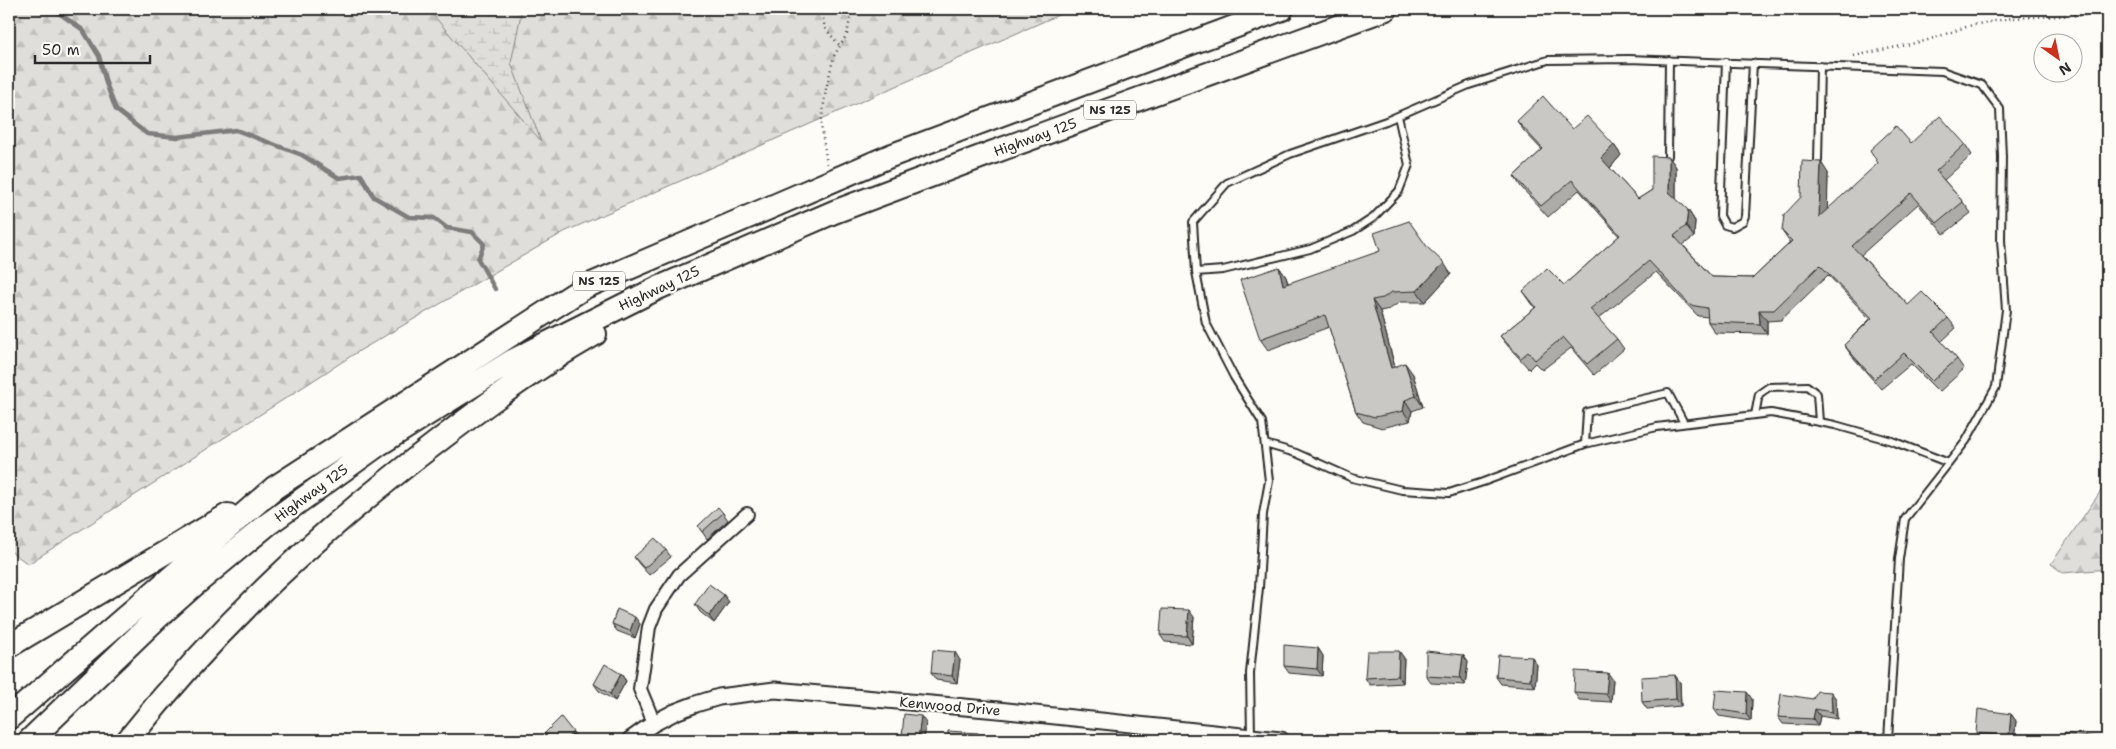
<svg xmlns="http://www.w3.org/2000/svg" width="2116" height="749" viewBox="0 0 2116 749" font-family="'Shantell Sans',sans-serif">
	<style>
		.forest { fill: url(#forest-firs); stroke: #858482 }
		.wetland { fill: url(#wetland-marsh); stroke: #858482 }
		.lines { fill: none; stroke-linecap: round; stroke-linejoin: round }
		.stream { stroke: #7e7d7b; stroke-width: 4.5 }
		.service-casing { stroke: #2b2b2b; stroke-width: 10 }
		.minor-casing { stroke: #2b2b2b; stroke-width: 16 }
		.tertiary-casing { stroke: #2b2b2b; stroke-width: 19 }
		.motorway-casing { stroke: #2b2b2b; stroke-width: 26 }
		.path { stroke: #2b2b2b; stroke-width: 2.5; stroke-dasharray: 1 4; stroke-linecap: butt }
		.service { stroke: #fdfcf7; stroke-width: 6 }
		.minor { stroke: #fdfcf7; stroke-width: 12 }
		.tertiary { stroke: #fdfcf7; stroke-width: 15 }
		.motorway { stroke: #fdfcf7; stroke-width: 22 }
		.wall { fill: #adaca9; stroke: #2b2b2b }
		.shaded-wall { fill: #8d8c89; stroke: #2b2b2b }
		.building { fill: #c9c8c4; stroke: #2b2b2b }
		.labels { text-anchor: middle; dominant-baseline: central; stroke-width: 4.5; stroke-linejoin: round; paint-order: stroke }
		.shield { fill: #fdfcf7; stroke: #6a6a68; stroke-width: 1 }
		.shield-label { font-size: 12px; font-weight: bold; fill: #2b2b2b }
		.street-label { font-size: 14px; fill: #2b2b2b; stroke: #fdfcf7 }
	</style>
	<defs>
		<pattern id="forest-firs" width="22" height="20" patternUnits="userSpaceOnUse" patternTransform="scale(1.25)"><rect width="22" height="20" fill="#dfdeda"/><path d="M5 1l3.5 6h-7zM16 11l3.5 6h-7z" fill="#c0bfbb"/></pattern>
		<pattern id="wetland-marsh" width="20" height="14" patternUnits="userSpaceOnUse" patternTransform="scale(1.25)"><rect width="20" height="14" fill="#dfdeda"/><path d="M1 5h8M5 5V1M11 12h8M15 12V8" fill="none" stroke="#c0bfbb"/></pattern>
	</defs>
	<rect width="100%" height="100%" fill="#fdfcf7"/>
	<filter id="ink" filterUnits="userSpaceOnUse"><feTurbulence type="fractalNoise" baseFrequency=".02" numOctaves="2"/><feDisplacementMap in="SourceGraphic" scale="10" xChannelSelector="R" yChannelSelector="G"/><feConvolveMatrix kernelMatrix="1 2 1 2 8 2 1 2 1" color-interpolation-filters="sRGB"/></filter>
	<g filter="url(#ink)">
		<path class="forest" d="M9,9H1072L564,232L359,351L28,564L9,550Z
			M2107,482V569L2063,573L2051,564Z"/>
		<path class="wetland" d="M428,9H522L511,63L541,141Z"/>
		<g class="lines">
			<path class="stream" d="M53,9L83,30L99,56L106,83L116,110L147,134L177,137L236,130L302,155L339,178L361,175L374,197L409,217L434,218L447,228L472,232L484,244L478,259L495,289"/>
			<defs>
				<path id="service" d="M1726,62L1720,216L1725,225L1732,227L1743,221L1745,216L1753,63
					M1668,156L1669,60
					M1818,161L1820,66
					M1196,272L1223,270L1310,249L1353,231L1373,218L1399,191L1409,165L1398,116
					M1755,415L1759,394L1769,387L1807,386L1817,394L1819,422
					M1265,444L1296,453L1352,478L1402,490L1449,493L1483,482L1585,444L1657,427L1771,413L1835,425L1892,441L1949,463
					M1585,444L1587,412L1668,393L1684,423
					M1251,736L1250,673L1259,588L1263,514L1269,481L1262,422L1234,377L1206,323L1196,272L1193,222L1227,183L1290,154L1386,121L1469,85L1548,60L1629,59L1942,71L1982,85L2000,109L2002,157L2001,240L2006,310L1996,387L1966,441L1905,519L1899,559L1888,740"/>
				<path id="minor" d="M654,723L640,689L649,627L656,609L679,575L747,514"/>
				<path id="tertiary" d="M630,740L654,723L675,712L696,704L719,697L775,690L998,710L1281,740"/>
				<path id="motorway" d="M9,646L228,515
					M9,718L274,488L585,287L890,156L1282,9
					M30,740L157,618L193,586L268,524L378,445L512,361L658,288L834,212L991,153L1386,9
					M128,740C221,623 322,529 441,439C490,401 541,365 595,334"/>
			</defs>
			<use href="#service" class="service-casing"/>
			<use href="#minor" class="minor-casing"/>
			<use href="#tertiary" class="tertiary-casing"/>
			<use href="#motorway" class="motorway-casing"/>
			<path class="path" d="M821,9L825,28L840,46
				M1854,56L1925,41L1972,25L2012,18L2107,14
				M827,164L821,125L826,89L834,56L847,34L852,9"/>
			<use href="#service" class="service"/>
			<use href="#minor" class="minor"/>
			<use href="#tertiary" class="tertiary"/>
			<use href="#motorway" class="motorway"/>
		</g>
		<path class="wall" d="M1517,121L1572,129L1614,145L1621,155L1610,168L1638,199L1652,190L1669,157L1676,167V199L1688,210L1695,221L1694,237L1683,245L1712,277L1753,278L1790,243L1782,231L1828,173L1827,210L1911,143L1965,144L1972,155L1944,180L1963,202L1971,213L1944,234L1918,204L1861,255L1908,305L1948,318L1956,328L1941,342L1957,359L1964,369L1939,392L1911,364L1881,389L1852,356L1844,345L1870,319L1828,275L1781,320L1767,321V334L1715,333L1708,322V317L1698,316L1656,272L1598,319L1617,339L1624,349L1594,375L1571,348L1542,370L1535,363L1529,369L1508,346L1500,336L1535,308L1523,291L1564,285L1619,236L1579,190L1548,217L1521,187L1514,176L1542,150L1524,131Z
			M1428,248L1451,274L1425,302H1400L1390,309L1380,311L1395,367L1413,374L1423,407L1412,411L1410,421L1382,428L1363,422L1356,412L1329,327L1268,350L1260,339L1279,267L1286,277L1288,283Z
			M723,513L728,520L707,539L698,526Z
			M666,550L671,557L649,575L639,564L634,557Z
			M729,602L714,623L700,612L695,604Z
			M1194,617L1192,644L1165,642L1160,635Z
			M612,624H640L635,638L617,631Z
			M1318,648L1323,656L1322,676L1289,673L1284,666Z
			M1399,651L1404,658L1403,683L1370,685L1365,678Z
			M1463,655L1468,662L1465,685L1431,683L1426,676Z
			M1532,657L1537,665L1535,687L1501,684L1496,677Z
			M960,660L957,683L936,680L931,673Z
			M621,674L626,681L615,701L599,691L594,684Z
			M1613,680L1611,702L1579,700L1574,692Z
			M1680,682L1681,706L1647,709L1642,702Z
			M1831,692L1836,699L1837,719L1820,716L1818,726L1783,724L1778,717L1813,699Z
			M1752,699L1751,721L1719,716L1714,709Z
			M2011,714L2016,721L2014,740H1981L1976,733Z
			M926,723L924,740H904L902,738Z"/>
		<path class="shaded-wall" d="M1614,145L1621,155L1609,169L1601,158Z
			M1669,157L1676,167V203L1669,192Z
			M1821,162L1828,173L1827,228L1819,217Z
			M1688,210L1695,221L1694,237L1686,226Z
			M1444,263L1451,274L1425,302L1417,291Z
			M1279,267L1286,277L1291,295L1283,285Z
			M1372,300L1380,311L1398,379L1391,368Z
			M1759,310L1767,321V334L1760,324Z
			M1405,363L1413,374L1423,407L1416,396Z
			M1405,400L1412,411L1410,421L1403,411Z
			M724,595L729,602L714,623L709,616Z
			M1189,610L1194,617L1192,644L1187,636Z
			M635,617L640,624L635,638L630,631Z
			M1318,648L1323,656L1322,676L1317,669Z
			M1399,651L1404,658L1403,683L1398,676Z
			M955,652L960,660L957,683L952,676Z
			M1463,655L1468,662L1465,685L1460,678Z
			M1532,657L1537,665L1535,687L1530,680Z
			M1608,673L1613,680L1611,702L1606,694Z
			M621,674L626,681L615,701L610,694Z
			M1675,675L1680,682L1681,706L1676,699Z
			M1747,692L1752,699L1751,721L1746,714Z
			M1831,692L1836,699L1837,719L1832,712Z
			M1815,709L1820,716L1818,726L1813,719Z
			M2011,714L2016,721L2014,740H2011L2009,736Z
			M921,716L926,723L924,740H919L918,739Z
			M573,732L578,739L577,740H565Z
			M978,733L983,740H977Z"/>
		<path class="building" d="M1543,96L1572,129L1587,116L1614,145L1601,158L1638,199L1652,190V156L1669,157V192L1688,210L1686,226L1674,236L1712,277L1753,278L1792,241L1782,231L1784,215L1801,197L1802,161L1821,162L1819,217L1878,163L1870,150L1896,126L1911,143L1940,116L1965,144L1936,171L1963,202L1937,223L1911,193L1852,246L1908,305L1922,292L1948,318L1933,332L1957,359L1932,381L1904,353L1874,379L1844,345L1872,318L1820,265L1774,310H1759L1760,324L1708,322L1707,308L1690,305L1649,261L1590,309L1617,339L1587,364L1563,337L1535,360L1528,352L1521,358L1500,336L1536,307L1523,291L1547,268L1564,285L1620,235L1572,180L1541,206L1514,176L1543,149L1517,121Z
			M1409,221L1428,248L1444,263L1417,291L1392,292L1383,298L1372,300L1391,368L1405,363L1416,396L1405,400L1403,411L1375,417L1356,412L1325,315L1260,339L1240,280L1279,267L1283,285L1380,251L1374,233Z
			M718,507L723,513L702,532L698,526Z
			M655,538L666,550L644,568L634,557Z
			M709,584L724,595L709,616L695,604Z
			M617,609L635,617L630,631L612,624Z
			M1162,609L1189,610L1187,636L1160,635Z
			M1284,645L1318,648L1317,669L1284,666Z
			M933,650L955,652L952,676L931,673Z
			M1367,651H1399L1398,676L1365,678Z
			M1426,651L1463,655L1460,678L1426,676Z
			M1498,655L1532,657L1530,680L1496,677Z
			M605,664L621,674L610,694L594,684Z
			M1575,671L1608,673L1606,694L1574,692Z
			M1675,675L1676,699L1642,702L1641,677Z
			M1716,690L1747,692L1746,714L1714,709Z
			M1817,691L1831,692L1832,712L1815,709L1813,719L1778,717L1781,694L1813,699Z
			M1978,709L2011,714L2009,736L1976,733Z
			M904,714L921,716L918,739L902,738Z
			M561,717L573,732L565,740H546L542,736Z
			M948,731L978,733L977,740H948Z
			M2064,733L2107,739V740H2063Z
			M775,734L795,737V740H775Z"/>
	</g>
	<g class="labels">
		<g class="shield">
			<rect x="1084" y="100.5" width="52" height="19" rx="4"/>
			<rect x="573" y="271.5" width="52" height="19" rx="4"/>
		</g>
		<g class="shield-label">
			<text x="1110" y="110">NS 125</text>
			<text x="599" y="281">NS 125</text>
		</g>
		<g class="street-label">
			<text transform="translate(1035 137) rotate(-20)">Highway 125</text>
			<text transform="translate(659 288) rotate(-25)">Highway 125</text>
			<text transform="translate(311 493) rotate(-36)">Highway 125</text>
			<text transform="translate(950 706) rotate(5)">Kenwood Drive</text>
		</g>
	</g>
	<rect width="2116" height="749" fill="none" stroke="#fdfcf7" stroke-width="30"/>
	<rect x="15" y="15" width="2086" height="719" fill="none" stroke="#2b2b2b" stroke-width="2" filter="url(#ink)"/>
	<g transform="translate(2058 58) rotate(147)"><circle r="24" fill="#fdfcf7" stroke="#a9a8a5"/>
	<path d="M0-4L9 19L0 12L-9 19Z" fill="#c8321e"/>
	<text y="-8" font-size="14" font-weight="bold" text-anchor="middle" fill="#2b2b2b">N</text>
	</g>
	<path d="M35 55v8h115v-8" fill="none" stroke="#2b2b2b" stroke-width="2.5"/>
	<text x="42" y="55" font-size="15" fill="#2b2b2b" stroke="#fdfcf7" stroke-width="4" paint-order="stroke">50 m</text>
</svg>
